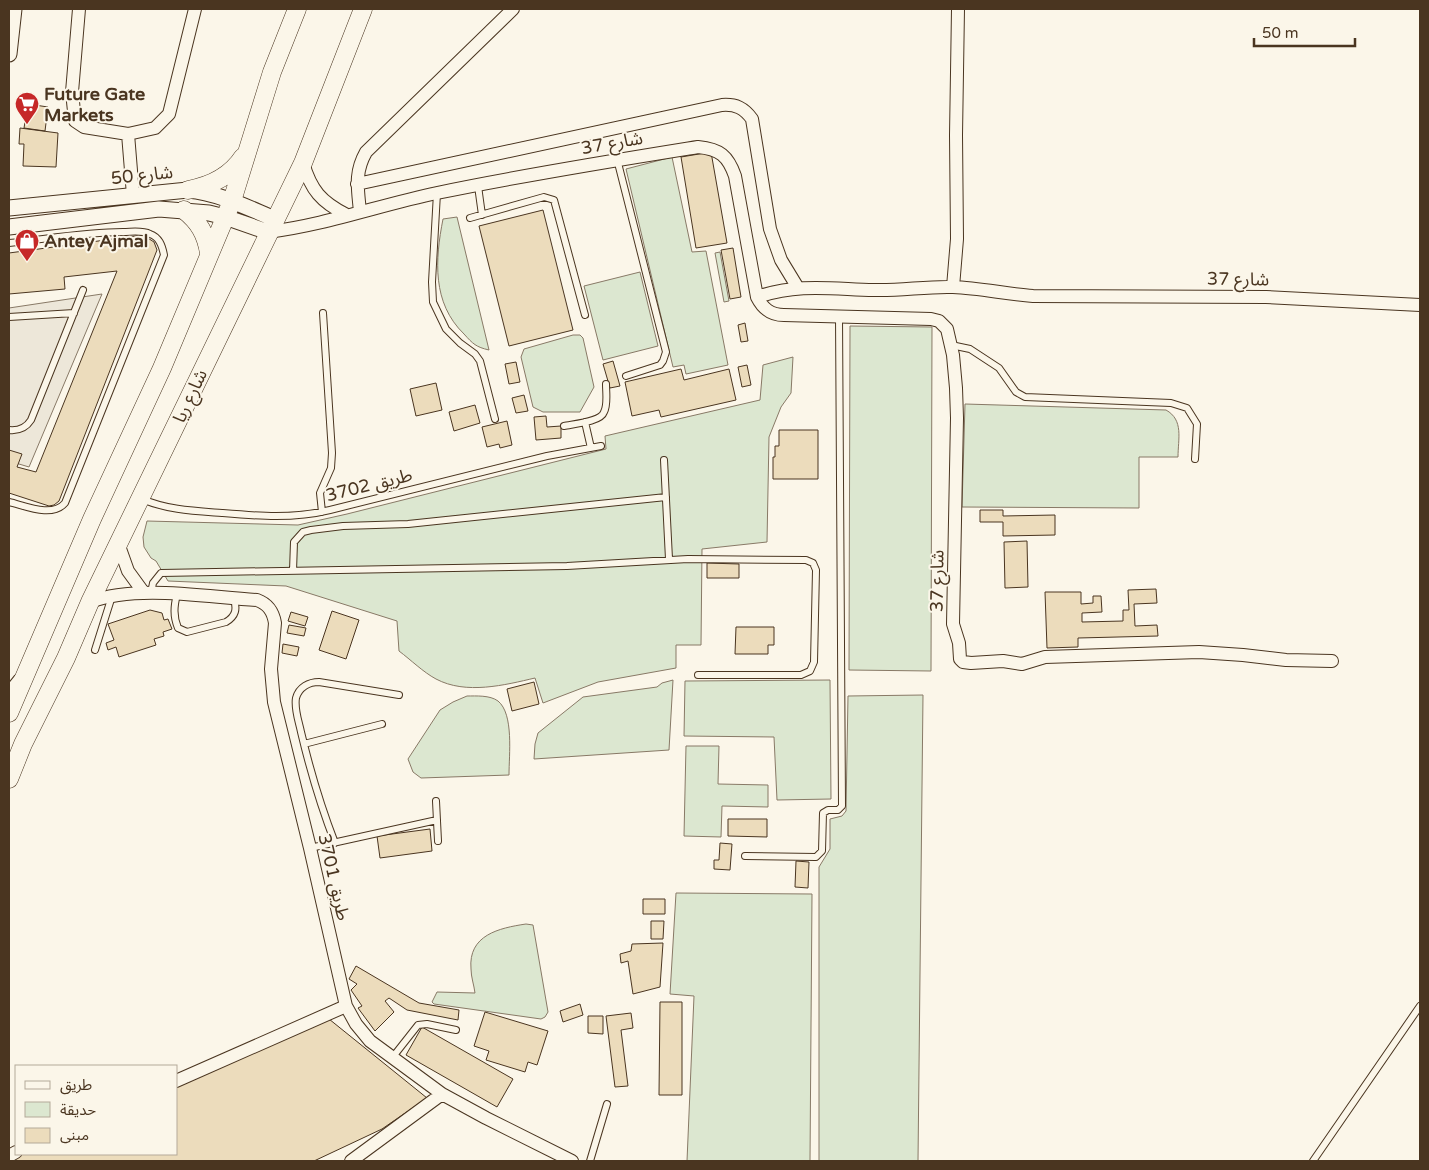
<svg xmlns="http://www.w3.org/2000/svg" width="1429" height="1170" viewBox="0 0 1429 1170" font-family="'Varela Round','Noto Sans Arabic',sans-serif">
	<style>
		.green { fill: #dce7d0; stroke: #887966 }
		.parking { fill: #ede7d9; stroke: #887966 }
		.building { fill: #ecdcbc; stroke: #4a3520 }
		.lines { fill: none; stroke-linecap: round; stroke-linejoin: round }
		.service-casing { stroke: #4a3520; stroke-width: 8 }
		.minor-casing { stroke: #4a3520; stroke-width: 14 }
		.tertiary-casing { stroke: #4a3520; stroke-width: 17 }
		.secondary-casing { stroke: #4a3520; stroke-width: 19 }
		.service { stroke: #fbf6e9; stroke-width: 6 }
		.minor { stroke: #fbf6e9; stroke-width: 12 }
		.tertiary { stroke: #fbf6e9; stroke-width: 15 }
		.secondary { stroke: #fbf6e9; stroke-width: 18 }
		.labels { text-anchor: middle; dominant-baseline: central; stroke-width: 4; stroke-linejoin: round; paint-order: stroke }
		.poi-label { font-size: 18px; font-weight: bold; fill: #4a3520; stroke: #fbf6e9; text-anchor: start }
		.street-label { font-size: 18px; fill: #4a3520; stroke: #fbf6e9 }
	</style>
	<rect width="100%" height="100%" fill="#fbf6e9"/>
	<path class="green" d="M672,157L692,252L706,251L728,365L686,374L684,365L673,367L626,169Z
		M457,217L489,350C476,347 473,344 464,334C432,303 435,260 443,219Z
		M720,252L729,301L724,302L715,253Z
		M640,272L658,346L603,360L584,286Z
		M850,326L932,327L931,671L849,670Z
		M573,335H580L583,338L594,387L580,412H543L533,407L521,357L524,349Z
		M793,357L791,393L781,407L769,437L767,542L702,549L701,645H676V668L598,682L543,703L535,678C505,685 466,695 436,679C423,672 411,660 399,651L397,621L286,586L168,581L156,561L151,558L144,547L143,537L147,521L298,525L347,514L606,449L605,436L760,400L763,365Z
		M965,404L1166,410C1184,420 1178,439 1178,457H1139V508L962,507Z
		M673,680L669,750L534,759L535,744L538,733L583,697L657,687L662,683Z
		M830,680L831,799L777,800L774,737L684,736L685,681Z
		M923,695L918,1161H819V867L830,849V819L842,816L846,811L848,696Z
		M467,696C476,696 490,695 498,701C514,714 509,755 509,775L421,778L413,772L408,759L440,710L453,702Z
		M686,746H719L718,784L768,785V807L722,806L721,837L684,836Z
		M676,893L812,894L810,1161H687L694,996L670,994Z
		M526,924L533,925L548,1012L545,1017L541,1019L434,1004L432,1002L437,992L475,993C474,985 471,977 471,969C468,935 499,928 526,924Z"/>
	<path class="parking" d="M102,294L29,467L9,461V308Z"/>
	<path class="building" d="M28,104L48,107L45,131L24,128Z
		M20,128L58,133L56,167L23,166L24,144H19Z
		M711,152L727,243L696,248L681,157Z
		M543,210L573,330L509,346L479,226Z
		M143,235L154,242L157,250L59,501L54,505L49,506L9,493V450L22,454L17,467L36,472L117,271L64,277L65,289L9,294V253Z
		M733,248L741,297L730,299L721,250Z
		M745,323L748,341L741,342L738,325Z
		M613,361L620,386L610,388L603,364Z
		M516,362L520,382L509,384L505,364Z
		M747,365L751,385L742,387L738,367Z
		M681,369L684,380L729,369L736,400L661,417L659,410L632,416L625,382Z
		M436,383L442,410L416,416L410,389Z
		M524,395L528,411L516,413L512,398Z
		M475,405L480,423L454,431L449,412Z
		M546,416L547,427L561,426V438L536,440L534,417Z
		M507,421L512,445L500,448L499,444L487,447L482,427Z
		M779,430H818V479H773V457H775V446H779Z
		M980,510H1003V516L1055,515V535L1003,536V522H980Z
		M1027,541L1028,587L1005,588L1004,542Z
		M707,563L739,564V578H707Z
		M1156,589L1157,603L1134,604L1135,626L1157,625L1158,636L1078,638V647L1047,648L1045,592H1081V604L1093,603V596H1101L1102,612L1082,613V622L1123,621V610H1129L1128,590Z
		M150,610L162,613L164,620L168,619L172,629L163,632L164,636L154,639L156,645L119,657L116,647L108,650L106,643L114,640L108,624Z
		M332,611L359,620L346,659L319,650Z
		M291,612L308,617L305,626L288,621Z
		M289,625L306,628L304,636L287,633Z
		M736,627H774V645H768V654H735Z
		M283,644L299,647L297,656L282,653Z
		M534,682L539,704L512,711L507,689Z
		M728,819H767V837L728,836Z
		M430,829L432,851L380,858L377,836Z
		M720,843L732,844L730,870L714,869V860H719Z
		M796,861L809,862L808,888L795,887Z
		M643,899H665V914H643Z
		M651,921H664L663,939H651Z
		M663,943L660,987L633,994L628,961L621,963L620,954L631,951L632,944Z
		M356,966L419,1003L459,1010L458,1020L407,1010L389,998L385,1001L394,1012L375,1031L358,1008L362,1006L351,990L357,984L349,979Z
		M660,1002H682V1095H659Z
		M580,1004L583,1015L563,1022L560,1011Z
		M485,1012L548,1031L537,1065L528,1062L525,1072L486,1060L489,1051L474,1046Z
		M631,1013L633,1028L621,1030L628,1086L615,1087L606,1016Z
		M588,1016H603V1034L588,1033Z
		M329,1019L427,1098L382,1129L314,1161H9L20,1154H176V1086Z
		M422,1027L513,1079L497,1107L406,1055Z"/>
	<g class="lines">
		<defs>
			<path id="service" d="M617,159L666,352L663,361L660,365L626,376
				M478,186L482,215
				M437,193L432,282L433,302L446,329L460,343L475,354L480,361L495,419
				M470,218L544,197L554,200L585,315
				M9,243C47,239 85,232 123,232C132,232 142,230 150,234C159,237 162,245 164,255L65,503C52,518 26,506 9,502
				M9,317L74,313
				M951,345L970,349L999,368L1016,392L1025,397L1171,403L1187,408L1197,424L1195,459
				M585,422L591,448
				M564,426C573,424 601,422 604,412C608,405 606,393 606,384
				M9,430C19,431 26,428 31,420L83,290
				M664,460L669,559
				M142,499C167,510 195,511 222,513C258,516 293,519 330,510L547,456L601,446
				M322,512L320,493L331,468L332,453L323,313
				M293,571L294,542L303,532L311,530L343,526L408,524L666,497
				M151,593L153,583L161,573L567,566L688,559L806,560L813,563L816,570L814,662L810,671L801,675H698
				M177,594C174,606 173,616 178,628L187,632L226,622C236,616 237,609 234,599
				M95,650L112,596
				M9,688L17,678
				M304,744L382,724
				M436,801L438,841
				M335,843C321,807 310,770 301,732C299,722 294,709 296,698C299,687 309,682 319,682L399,695
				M310,848L437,820
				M745,856L816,857L822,851L823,813L828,810H838L842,806L839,316
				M392,1058L418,1025L427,1024L456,1030
				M590,1161L607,1104
				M1313,1161L1420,1006"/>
			<path id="minor" d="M79,9L72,92L75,121L84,127L128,134L155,128L169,114L195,9
				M128,134L133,195
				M303,163C311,190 321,202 347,215
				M357,184L722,105C736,104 744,108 752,119L770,229L781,260L798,288
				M360,212C358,189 354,173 366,152L513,9
				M268,232C325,225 380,205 437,193C523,175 611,161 698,147C720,149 728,156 735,176L757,297C763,309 771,315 784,315L931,319L939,321L947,329L953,355L956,388L957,418L953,624L959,643L960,659L963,662L971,663L1003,661L1022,664L1045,657L1199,652L1243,655L1286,660L1332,661
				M953,287L957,239L956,135L958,9
				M757,297C799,283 831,289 874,290C900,291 927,286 953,287C980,288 1006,294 1033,296L1266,297L1420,305
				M118,543L128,571L144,593
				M90,602C137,584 206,597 257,600C268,604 273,611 275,623L271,669L274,702L310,848L346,1006L356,1024L370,1041L442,1094L486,1118L572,1161
				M176,1081L346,1006
				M9,1156L16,1152
				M351,1161L442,1094"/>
			<path id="tertiary" d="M9,54L14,9
				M9,208L188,190C219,193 246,207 275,219
				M9,227L159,209L209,213L225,217L268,232"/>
			<path id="secondary" d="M188,190C210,186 230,177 243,157
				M184,210C199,222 206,234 209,253
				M9,713L92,519L162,368L232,201L272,72L297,9
				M9,779L23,744L66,658L90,602L303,163L363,9"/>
		</defs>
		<use href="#service" class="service-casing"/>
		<use href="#minor" class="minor-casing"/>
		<use href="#tertiary" class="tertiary-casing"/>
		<use href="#secondary" class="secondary-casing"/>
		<use href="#service" class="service"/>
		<use href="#minor" class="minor"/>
		<use href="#tertiary" class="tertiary"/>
		<use href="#secondary" class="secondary"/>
	</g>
	<defs>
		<symbol id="supermarket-pin" viewBox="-11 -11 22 30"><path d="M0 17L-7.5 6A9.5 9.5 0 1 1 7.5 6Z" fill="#c62828" stroke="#fbf6e9"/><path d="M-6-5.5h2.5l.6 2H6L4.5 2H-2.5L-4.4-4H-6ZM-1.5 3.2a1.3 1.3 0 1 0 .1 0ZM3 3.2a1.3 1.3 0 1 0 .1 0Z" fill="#fff"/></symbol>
		<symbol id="shop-pin" viewBox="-11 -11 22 30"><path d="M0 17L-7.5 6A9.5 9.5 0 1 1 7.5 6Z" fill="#c62828" stroke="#fbf6e9"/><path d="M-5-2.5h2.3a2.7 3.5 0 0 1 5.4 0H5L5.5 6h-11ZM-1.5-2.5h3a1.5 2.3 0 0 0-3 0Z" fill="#fff"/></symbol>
	</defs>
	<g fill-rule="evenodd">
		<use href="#supermarket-pin" x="13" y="90" width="28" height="38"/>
		<use href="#shop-pin" x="13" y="227" width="28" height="38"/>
	</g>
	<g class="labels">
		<g class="poi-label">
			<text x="44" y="94">Future Gate<tspan x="44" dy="21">Markets</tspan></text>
			<text x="44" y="241">Antey Ajmal</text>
		</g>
		<g class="street-label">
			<text transform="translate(612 143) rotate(-10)">شارع 37</text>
			<text transform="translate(142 175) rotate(-6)">شارع 50</text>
			<text transform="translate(1238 279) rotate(1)">شارع 37</text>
			<text transform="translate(190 396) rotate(-65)">شارع ريا</text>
			<text transform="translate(369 485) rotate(-14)">طريق 3702</text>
			<text transform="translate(937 581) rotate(-89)">شارع 37</text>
			<text transform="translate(334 877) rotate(77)">طريق 3701</text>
		</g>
	</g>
	<rect width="1429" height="1170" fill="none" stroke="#4a3520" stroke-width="20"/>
	<rect x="15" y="1065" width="162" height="90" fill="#fbf6e9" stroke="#b4a999"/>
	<rect x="25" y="1081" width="25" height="8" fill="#fbf6e9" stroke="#b4a999"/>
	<text x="60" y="1090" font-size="15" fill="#4a3520">طريق</text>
	<rect x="25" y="1102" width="25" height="15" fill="#dce7d0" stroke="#b4a999"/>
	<text x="60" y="1115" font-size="15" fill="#4a3520">حديقة</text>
	<rect x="25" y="1128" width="25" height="15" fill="#ecdcbc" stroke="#b4a999"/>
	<text x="60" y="1140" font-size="15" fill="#4a3520">مبنى</text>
	<path d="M1254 38v8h101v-8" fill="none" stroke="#4a3520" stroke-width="2.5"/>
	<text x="1262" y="38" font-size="15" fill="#4a3520" stroke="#fbf6e9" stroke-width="4" paint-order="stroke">50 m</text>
</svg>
